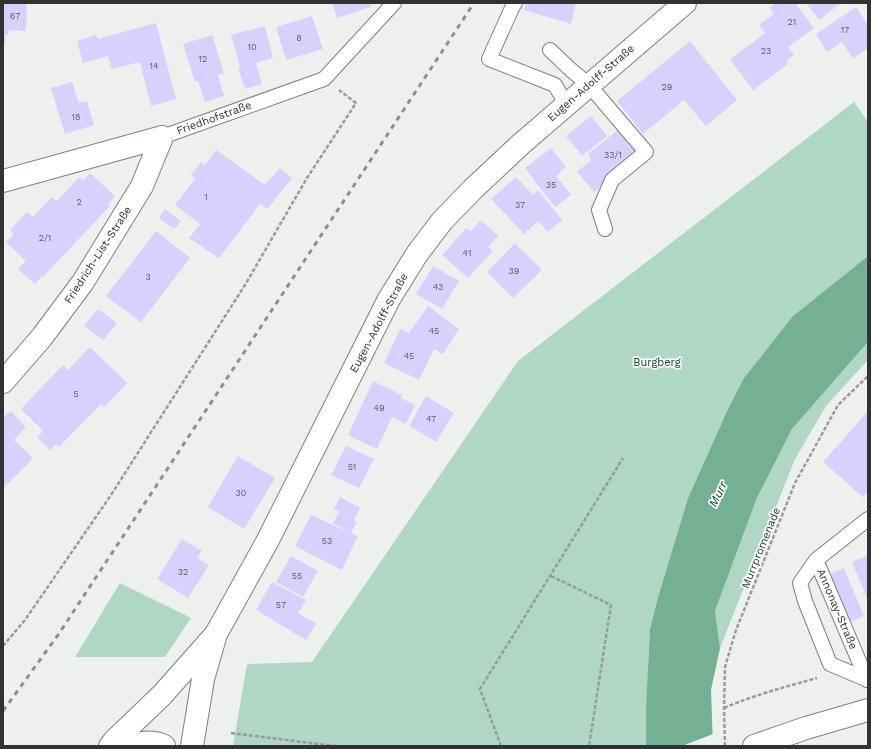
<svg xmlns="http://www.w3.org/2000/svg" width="871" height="749" viewBox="0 0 871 749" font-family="'Work Sans',sans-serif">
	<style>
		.green { fill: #afd7c3 }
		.water { fill: #74b194 }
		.pier { fill: #ecf1ee }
		.building { fill: #d5d2fe }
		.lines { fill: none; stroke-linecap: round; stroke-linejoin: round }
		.lane-casing { stroke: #7c817e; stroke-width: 16 }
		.street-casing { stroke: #7c817e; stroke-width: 24 }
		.secondary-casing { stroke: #7c817e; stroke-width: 24 }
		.path { stroke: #979b99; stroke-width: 2.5; stroke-dasharray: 4 2; stroke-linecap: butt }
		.lane { stroke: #fff; stroke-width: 14 }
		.street { stroke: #fff; stroke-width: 22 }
		.secondary { stroke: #fff; stroke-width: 22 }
		.rail { stroke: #8c908e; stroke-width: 3; stroke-dasharray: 5 5; stroke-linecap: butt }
		.labels { text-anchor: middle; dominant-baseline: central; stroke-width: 3.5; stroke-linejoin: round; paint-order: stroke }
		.number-label { font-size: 9px; fill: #5a5b65 }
		.street-label { font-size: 11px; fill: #313332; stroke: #f9fefc }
		.park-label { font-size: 11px; fill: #063c28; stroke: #f9fefc }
		.water-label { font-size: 12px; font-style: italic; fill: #003522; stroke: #f9fefc }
	</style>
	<rect width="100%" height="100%" fill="#ecf1ee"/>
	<path class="green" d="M854,102L868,122V256L793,316L745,377L728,409L688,498L658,597L650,629L646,705V746H233L247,664L312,662L518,361Z
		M868,342V360L826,406L795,459L720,648L715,611L757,498L792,429Z
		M120,583L191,618L165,657H75Z"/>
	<path class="water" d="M868,256V342L792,429L757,498L715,611L720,648L711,690L713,746H646V705L650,629L658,597L688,498L728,409L744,378L793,316Z"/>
	<path class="pier" d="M715,734V746H682L713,734Z"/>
	<path class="building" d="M3,3H27L26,31L9,30L8,35H5V43H3Z
		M332,3H370L371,7L337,18Z
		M526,3H576L571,24L524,10Z
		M776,3H783L784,5L788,3H795L814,28L788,47L794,55L786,61L788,64L753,90L730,59L765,33L759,25L774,14L769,8Z
		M806,3H841L819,20Z
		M856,7L868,25V48L853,58L842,42L827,52L816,34Z
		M312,16L323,49L286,60L276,27Z
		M156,23L176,99L151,106L140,62L112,69L108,56L83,63L77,41L96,35L98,39Z
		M265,26L273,58L256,63L262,84L245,89L238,68L240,67L231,35Z
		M212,35L224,73L218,75L224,96L205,102L198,81L195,82L183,44Z
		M690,41L737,100L706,126L684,100L643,134L617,101Z
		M72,82L79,103L87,101L94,125L65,134L51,88Z
		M591,116L607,136L582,156L566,136Z
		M619,129L639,155L594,192L577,172L591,160L588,154Z
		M551,148L566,167L556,176L571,195L555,207L525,168Z
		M216,150L265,185L280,168L292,178L267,209L260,204L219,258L189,238L200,224L175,205L195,179L191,175L201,162L205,165Z
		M90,173L115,196L108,204L110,206L43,277L42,276L35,284L18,269L26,261L6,242L14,234L10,230L27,212L33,217L52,197L57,201L79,177L82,181Z
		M516,177L533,195L538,190L562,220L548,232L538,221L524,234L491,199Z
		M165,209L181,221L174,229L159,218Z
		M481,220L498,236L488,247L493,251L468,278L442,255L466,228L471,231Z
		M156,231L190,258L141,322L106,296Z
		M515,243L542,270L513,298L487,272Z
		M433,266L459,281L442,309L416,294Z
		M428,306L459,329L443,354L434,349L419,380L384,363L400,329L409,333Z
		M98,309L117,323L103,340L84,326Z
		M90,347L127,383L104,407L101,404L59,447L56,444L50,450L37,437L43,431L21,409L63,365L68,370Z
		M373,381L402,395L401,398L415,405L406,424L392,417L377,449L348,435Z
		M426,396L454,413L436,442L409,426Z
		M11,411L26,427L14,440L33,458L3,488V418Z
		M868,411V491L863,497L823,462Z
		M346,446L374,459L359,488L331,475Z
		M238,456L275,478L244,529L208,507Z
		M340,497L360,508L354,520L334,509Z
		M339,512L357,522L351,533L358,536L342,570L295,546L311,515L348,532L333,523Z
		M182,539L202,551L197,558L209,565L188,598L157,579Z
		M868,555V601L852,562Z
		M291,556L318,571L303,597L276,582Z
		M844,568L864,616L850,622L830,574Z
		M272,582L306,600L298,613L316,624L306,640L256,610Z"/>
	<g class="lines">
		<defs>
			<path id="lane" d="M515,3L512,8L489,59L555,85L566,104
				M550,50L571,70L589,85L646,152L612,180L599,210L605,229
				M162,137L324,79L394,3
				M868,519L816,560L800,583L805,601L830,664L868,680
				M816,560L867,680"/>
			<path id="street" d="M3,181L162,137
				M3,382L42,337L83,282L142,186L162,137
				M110,746L115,740L162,695L216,634
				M125,746C135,743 154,740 164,746"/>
			<path id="secondary" d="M192,746L203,679L216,634L268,540L389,299L417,254L442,221L473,189L521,144L685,3
				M754,746L806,728L868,710"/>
		</defs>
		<use href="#lane" class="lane-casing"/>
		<use href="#street" class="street-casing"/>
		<use href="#secondary" class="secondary-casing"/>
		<path class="path" d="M551,576L611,605L589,746
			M3,646L25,620L111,495L245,285L307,178L356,103L339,90
			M724,708C754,695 785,687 817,678
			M231,733L335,746
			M501,746L480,689L623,458
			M725,746L724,708L725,667L736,630L795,483L838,405L868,376"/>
		<use href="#lane" class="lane"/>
		<use href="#street" class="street"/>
		<use href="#secondary" class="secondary"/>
		<path class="rail" d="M3,711L58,635L474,3"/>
	</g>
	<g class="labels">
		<g class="number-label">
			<text x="15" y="16">67</text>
			<text x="792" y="22">21</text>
			<text x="845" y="30">17</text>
			<text x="299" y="38">8</text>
			<text x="252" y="47">10</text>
			<text x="766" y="51">23</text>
			<text x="203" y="59">12</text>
			<text x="154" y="66">14</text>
			<text x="667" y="87">29</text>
			<text x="76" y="117">18</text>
			<text x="613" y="155">33/1</text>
			<text x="551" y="185">35</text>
			<text x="206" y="197">1</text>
			<text x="79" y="202">2</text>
			<text x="520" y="205">37</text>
			<text x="45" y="238">2/1</text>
			<text x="467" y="253">41</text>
			<text x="514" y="271">39</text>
			<text x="148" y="277">3</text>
			<text x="438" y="287">43</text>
			<text x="434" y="331">45</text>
			<text x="409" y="356">45</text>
			<text x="76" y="394">5</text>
			<text x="379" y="408">49</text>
			<text x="431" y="419">47</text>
			<text x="352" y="467">51</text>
			<text x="241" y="493">30</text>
			<text x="327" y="541">53</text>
			<text x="183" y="572">32</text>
			<text x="297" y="576">55</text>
			<text x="281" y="605">57</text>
		</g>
		<g class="street-label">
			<text transform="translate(591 83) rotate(-41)">Eugen-Adolff-Straße</text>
			<text transform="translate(214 118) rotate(-20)">Friedhofstraße</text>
			<text transform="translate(98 255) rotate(-57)">Friedrich-List-Straße</text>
			<text transform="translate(379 323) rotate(-62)">Eugen-Adolff-Straße</text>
			<text transform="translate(761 548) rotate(-68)">Murrpromenade</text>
			<text transform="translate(837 609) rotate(67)">Annonay-Straße</text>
		</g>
		<g class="park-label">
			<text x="657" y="362">Burgberg</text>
		</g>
		<g class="water-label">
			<text transform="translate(718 494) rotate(-64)">Murr</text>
		</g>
	</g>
	<rect width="871" height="749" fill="none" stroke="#313332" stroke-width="8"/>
</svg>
